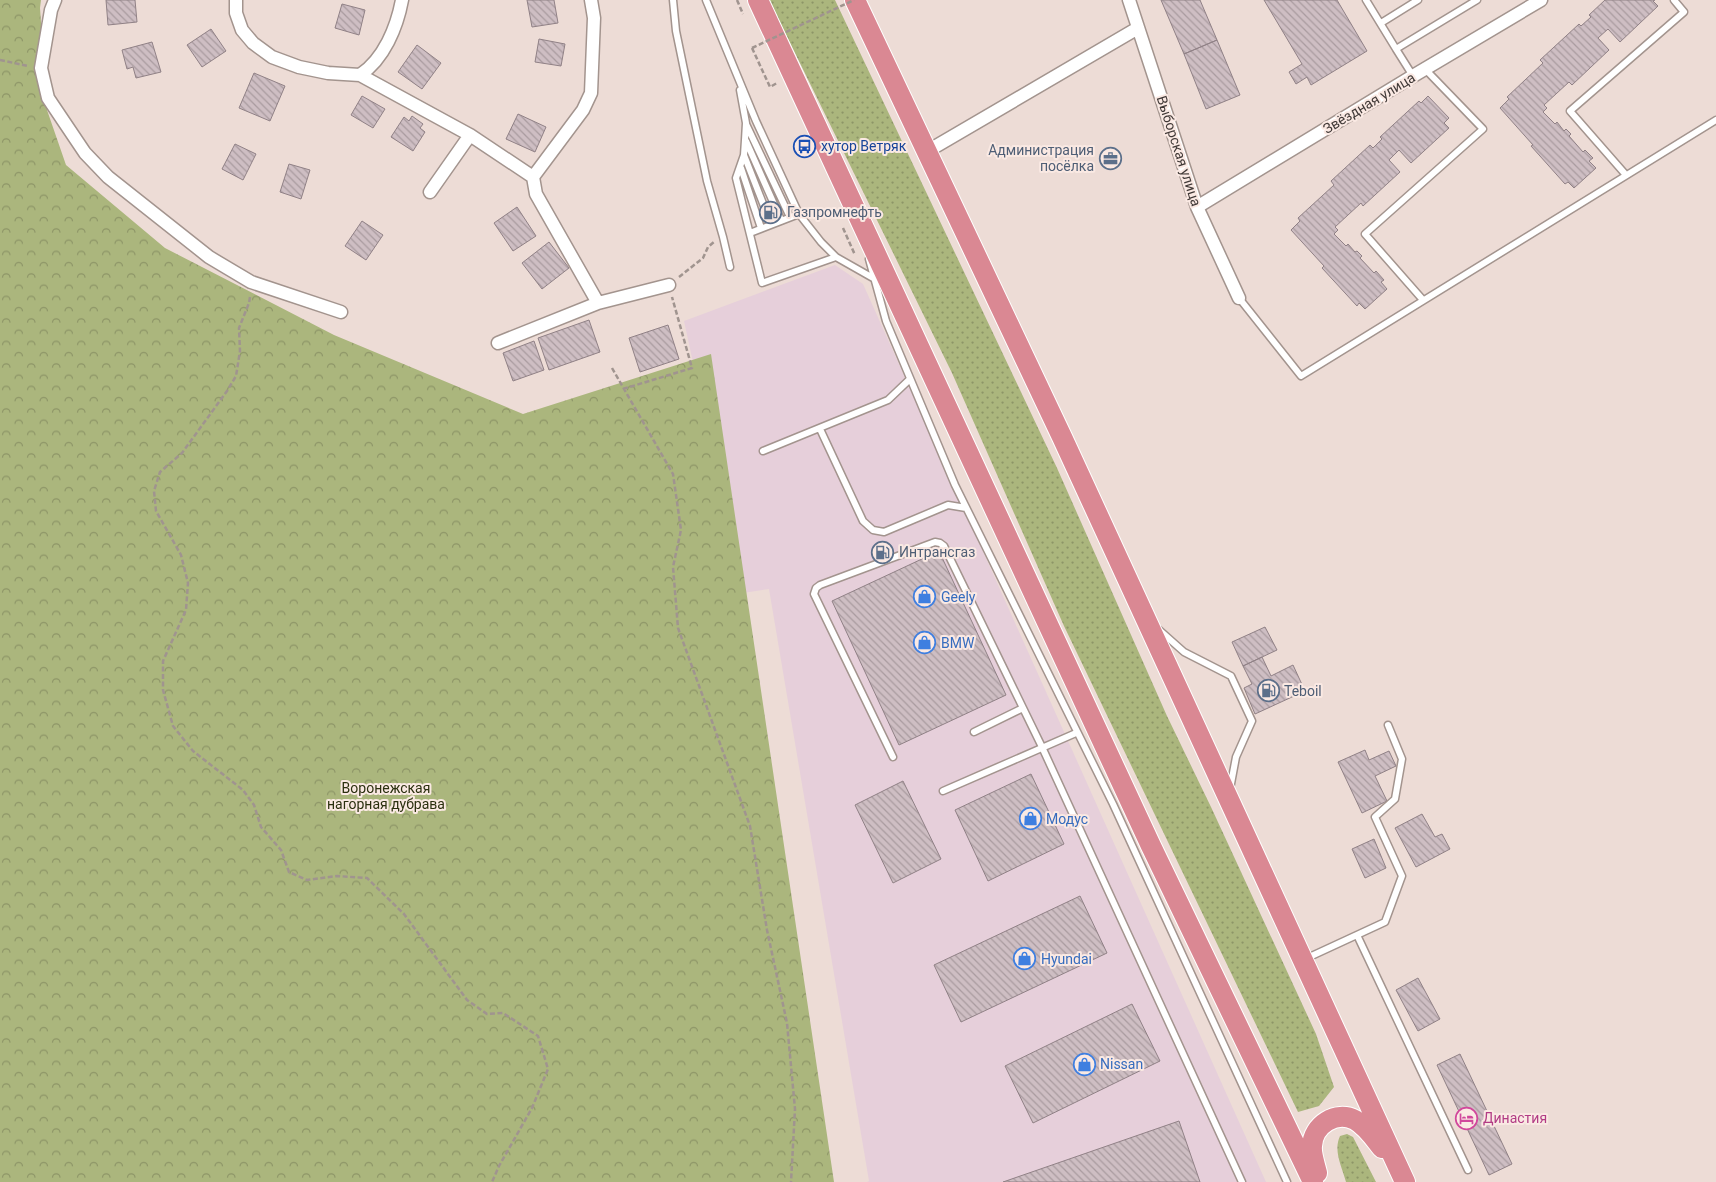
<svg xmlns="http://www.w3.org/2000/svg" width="1716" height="1182" viewBox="0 0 1716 1182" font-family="Roboto,sans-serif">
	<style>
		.commercial { fill: #e6cfda }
		.grass { fill: url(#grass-dots) }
		.forest { fill: url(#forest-crowns) }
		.building { fill: url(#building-back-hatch); stroke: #908186 }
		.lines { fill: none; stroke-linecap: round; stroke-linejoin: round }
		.service-casing { stroke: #a3948e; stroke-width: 9 }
		.minor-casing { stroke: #a3948e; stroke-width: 15 }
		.trunk-casing { stroke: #fff; stroke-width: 22 }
		.path { stroke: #a0948f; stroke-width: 2.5; stroke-dasharray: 5 2.5; stroke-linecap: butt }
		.service { stroke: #fff; stroke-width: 6 }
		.minor { stroke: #fff; stroke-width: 12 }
		.trunk { stroke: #da8893; stroke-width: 20 }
		.path-bridge { stroke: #a0948f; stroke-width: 2.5; stroke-dasharray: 5 2.5; stroke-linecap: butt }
		.labels { text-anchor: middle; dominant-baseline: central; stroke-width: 4; stroke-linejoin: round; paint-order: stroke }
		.street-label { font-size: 14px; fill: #403937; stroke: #fae9e3 }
		.transit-label { font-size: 14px; fill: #164399; stroke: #fae9e3; text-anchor: start }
		.service-label { font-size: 14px; fill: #4e5e75; stroke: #fae9e3; text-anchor: start }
		.shop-label { font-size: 14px; fill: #366cbe; stroke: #fae9e3; text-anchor: start }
		.park-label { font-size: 14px; fill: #2b300f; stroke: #fae9e3 }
		.hotel-label { font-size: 14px; fill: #b23c85; stroke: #fae9e3; text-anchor: start }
	</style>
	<defs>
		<pattern id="grass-dots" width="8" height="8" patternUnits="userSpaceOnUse" patternTransform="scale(1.25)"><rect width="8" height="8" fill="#abb67d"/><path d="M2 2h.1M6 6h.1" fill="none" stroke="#8d9567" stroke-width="1.8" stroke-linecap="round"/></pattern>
		<pattern id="forest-crowns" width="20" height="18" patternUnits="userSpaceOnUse" patternTransform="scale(1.25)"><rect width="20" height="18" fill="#abb67d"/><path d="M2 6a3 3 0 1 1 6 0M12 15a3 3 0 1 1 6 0" fill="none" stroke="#8d9567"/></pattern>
		<pattern id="building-back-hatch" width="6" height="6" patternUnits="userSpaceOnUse" patternTransform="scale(1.25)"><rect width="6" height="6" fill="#cebec3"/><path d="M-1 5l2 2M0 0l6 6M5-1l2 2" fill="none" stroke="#a99b9f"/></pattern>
	</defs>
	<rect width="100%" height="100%" fill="#eddcd6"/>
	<path class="commercial" d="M835,265L863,284L1266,1182H867L869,1181L769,589L743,593L684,321Z"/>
	<path class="grass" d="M769,0H835L1057,468L1167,716L1211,807L1316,1034L1334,1087L1319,1106L1298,1112L1064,626L952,373Z
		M1347,1134L1353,1137L1376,1182H1346C1342,1167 1333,1151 1340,1136Z"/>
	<path class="forest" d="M0,0H41L40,8L47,110L66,165L165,248L334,335L523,414L711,354L834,1182H0Z"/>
	<path class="building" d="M106,0H135L137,22L108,25Z
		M527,0H554L558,23L532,27Z
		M1161,0H1200L1217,40L1184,54Z
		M1264,0H1337L1367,51L1311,85L1307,77L1296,84L1289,72L1302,64Z
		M1605,0H1655L1653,1L1658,6L1620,42L1608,29L1598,38L1609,50L1572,85L1569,82L1544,105L1547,108L1543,112L1555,124L1557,122L1564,131L1566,129L1571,134L1569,136L1583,152L1585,150L1593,158L1589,161L1596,168L1574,188L1568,182L1565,184L1531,146L1533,145L1500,108L1509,99L1507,97L1543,63L1540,60L1579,24L1581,26L1591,17L1589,15Z
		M342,4L365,10L359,35L335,28Z
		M211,29L226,51L202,67L187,45Z
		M539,39L565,44L561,66L535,62Z
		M1217,40L1240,95L1206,109L1184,54Z
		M152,42L161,72L136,78L133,67L127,69L122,50Z
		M417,45L441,63L422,89L398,72Z
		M254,73L285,86L270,121L239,108Z
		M362,96L385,109L373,128L351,115Z
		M1428,96L1449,118L1444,123L1449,128L1411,163L1399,150L1389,160L1400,172L1363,206L1361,203L1335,227L1338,230L1334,234L1346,246L1348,244L1355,252L1357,251L1362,256L1360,258L1374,273L1376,271L1384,280L1381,282L1387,289L1365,309L1359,303L1357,306L1322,268L1324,266L1291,230L1300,221L1298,218L1334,185L1331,181L1370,145L1373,148L1382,139L1380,137L1419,101L1421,103Z
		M518,114L546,127L535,152L506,139Z
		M412,116L423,124L420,128L425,132L413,151L391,137L404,117L409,121Z
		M235,144L256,154L243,180L222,169Z
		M289,164L310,170L301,199L280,192Z
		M517,207L536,236L513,251L494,223Z
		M362,221L383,235L366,260L345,246Z
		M549,242L569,268L542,289L522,263Z
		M589,320L600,352L549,370L538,338Z
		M668,325L679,359L640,372L629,338Z
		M534,341L544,370L513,381L503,353Z
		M939,551L1006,695L899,745L832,601Z
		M1265,627L1277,650L1243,666L1232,642Z
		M1262,657L1271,676L1293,665L1305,691L1255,714L1244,688L1252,684L1243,666Z
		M1365,750L1369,760L1389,751L1396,766L1375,776L1387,801L1362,813L1338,762Z
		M1031,774L1064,844L988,881L955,810Z
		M903,781L941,859L893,883L855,805Z
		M1422,814L1435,837L1442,834L1450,849L1416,867L1395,828Z
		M1374,839L1386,868L1365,878L1352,849Z
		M1080,896L1107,953L961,1022L934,965Z
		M1418,978L1440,1019L1418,1031L1396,990Z
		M1132,1004L1160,1061L1033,1123L1005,1066Z
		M1460,1054L1512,1164L1489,1175L1437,1065Z
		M1179,1121L1200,1182H1003Z"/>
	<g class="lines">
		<defs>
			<path id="service" d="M673,0L676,31L707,181L723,237L730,267
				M706,0L756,121L799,214L821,242L836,257L873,278
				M1366,0L1396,49L1477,0
				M1381,23L1418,0
				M1396,49L1413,76
				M740,90L746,123L745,140L744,155L736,178L762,283L836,257
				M746,124L790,217
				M746,141L781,220
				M744,155L771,224
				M741,168L761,228
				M1626,175L1570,111L1684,12L1674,0
				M750,233L799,214
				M869,259L886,321L955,485L1113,804L1287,1182
				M1239,298L1301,376L1716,120
				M1423,300L1365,234L1483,129L1425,69
				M820,429L863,521L873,530L884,532L948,505L966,508
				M763,451L888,400L910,379
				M1157,628L1184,652L1231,676L1252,721L1236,757L1230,789
				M974,732L1023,708
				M893,757L814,594L816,588L820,585L935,542L940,543L944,546L1042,747L1242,1182
				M943,791L1076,733
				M1357,935L1468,1170
				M1305,959L1385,922L1402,876L1375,817L1395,799L1402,759L1388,725"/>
			<path id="minor" d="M55,0L51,10L41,68L48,98L85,153L108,177L209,257L251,282L341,312
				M236,0V13L242,30L253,43L272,57L299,67L328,73L360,75L470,135L533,177L536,194L598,303L669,285
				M1129,0L1197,207L1239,298
				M360,75C384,59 397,27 402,0
				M926,152L1138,28
				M533,177L583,110L591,93L594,18L591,0
				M430,192L470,135
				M1197,207L1413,76L1541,0
				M498,343L598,303"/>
			<path id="trunk" d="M758,0L1151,846L1313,1182
				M855,0L1062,437L1405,1182
				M1317,1173C1315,1164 1311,1154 1312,1146C1313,1125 1336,1110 1355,1120C1366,1126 1374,1138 1382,1148"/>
		</defs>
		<use href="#service" class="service-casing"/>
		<use href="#minor" class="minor-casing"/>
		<use href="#trunk" class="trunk-casing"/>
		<path class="path" d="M737,0L743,14
			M752,48L770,87L777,83
			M0,60L28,66
			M843,228L855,255
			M679,277L703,258L708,247L714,242
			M250,297L249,303L239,328L240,351L236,376L227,391L182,453L160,472L154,491L156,511L181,555L188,583L186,610L163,661V690L173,726L193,751L243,790L254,805L261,827L281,850L289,872L307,880L337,876L367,878L404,914L467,1000L487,1014L503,1013L538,1036L548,1069L532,1108L499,1166L492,1182
			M612,368L673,474L681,530L673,567L678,628L750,826L767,930L787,1023L795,1109L791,1182
			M623,389L692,368L672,297"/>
		<use href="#service" class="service"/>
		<use href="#minor" class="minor"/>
		<use href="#trunk" class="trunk"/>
		<path class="path-bridge" d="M752,48L854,0"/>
	</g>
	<defs>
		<symbol id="bus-ring" viewBox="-11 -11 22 22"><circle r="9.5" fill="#fae9e3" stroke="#1a4fb4" stroke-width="1.5"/><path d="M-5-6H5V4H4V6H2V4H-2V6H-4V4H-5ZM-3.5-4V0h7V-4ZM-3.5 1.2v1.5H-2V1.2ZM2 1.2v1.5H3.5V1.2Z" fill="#1a4fb4"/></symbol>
		<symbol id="office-ring" viewBox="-11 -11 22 22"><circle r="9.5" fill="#fae9e3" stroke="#5c6f8a" stroke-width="1.5"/><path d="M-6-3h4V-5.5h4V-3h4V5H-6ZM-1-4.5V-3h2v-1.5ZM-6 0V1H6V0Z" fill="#5c6f8a"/></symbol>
		<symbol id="fuel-ring" viewBox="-11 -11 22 22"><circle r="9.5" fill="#fae9e3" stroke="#5c6f8a" stroke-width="1.5"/><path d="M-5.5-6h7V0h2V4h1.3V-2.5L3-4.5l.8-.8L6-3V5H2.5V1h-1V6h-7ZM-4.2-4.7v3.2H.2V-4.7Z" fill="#5c6f8a"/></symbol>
		<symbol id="shop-ring" viewBox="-11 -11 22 22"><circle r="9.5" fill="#fae9e3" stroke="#3f7fe0" stroke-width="1.5"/><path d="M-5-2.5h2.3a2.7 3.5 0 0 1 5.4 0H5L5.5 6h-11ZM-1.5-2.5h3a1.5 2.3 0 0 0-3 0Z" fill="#3f7fe0"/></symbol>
		<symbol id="hotel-ring" viewBox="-11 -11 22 22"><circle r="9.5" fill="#fae9e3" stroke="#d1479c" stroke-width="1.5"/><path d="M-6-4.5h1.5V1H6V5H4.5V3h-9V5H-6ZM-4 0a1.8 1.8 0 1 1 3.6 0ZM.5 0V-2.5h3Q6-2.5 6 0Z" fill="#d1479c"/></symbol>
	</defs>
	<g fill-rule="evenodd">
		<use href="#bus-ring" x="792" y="134" width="25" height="25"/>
		<use href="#office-ring" x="1098" y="146" width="25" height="25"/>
		<use href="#fuel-ring" x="758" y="200" width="25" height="25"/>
		<use href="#fuel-ring" x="870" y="540" width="25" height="25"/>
		<use href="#shop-ring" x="912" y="584" width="25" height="25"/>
		<use href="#shop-ring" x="912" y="630" width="25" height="25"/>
		<use href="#fuel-ring" x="1256" y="678" width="25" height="25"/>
		<use href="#shop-ring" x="1018" y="806" width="25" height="25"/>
		<use href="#shop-ring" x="1012" y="946" width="25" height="25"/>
		<use href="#shop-ring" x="1072" y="1052" width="25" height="25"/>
		<use href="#hotel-ring" x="1454" y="1106" width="25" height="25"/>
	</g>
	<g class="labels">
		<g class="street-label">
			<text transform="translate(1369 103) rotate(-31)">Звёздная улица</text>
			<text transform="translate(1179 151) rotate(72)">Выборская улица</text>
		</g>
		<g class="transit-label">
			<text x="821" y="146">хутор Ветряк</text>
		</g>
		<g class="service-label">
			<text x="1094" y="150" text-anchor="end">Администрация<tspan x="1094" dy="16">посёлка</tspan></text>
			<text x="787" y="212">Газпромнефть</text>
			<text x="899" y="552">Интрансгаз</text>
			<text x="1284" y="691">Teboil</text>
		</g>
		<g class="shop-label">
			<text x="941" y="597">Geely</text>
			<text x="941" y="643">BMW</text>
			<text x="1046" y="819">Модус</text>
			<text x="1041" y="959">Hyundai</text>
			<text x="1100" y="1064">Nissan</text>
		</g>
		<g class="park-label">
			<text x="386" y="788">Воронежская<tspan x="386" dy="16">нагорная дубрава</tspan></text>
		</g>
		<g class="hotel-label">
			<text x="1483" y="1118">Династия</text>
		</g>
	</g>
</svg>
